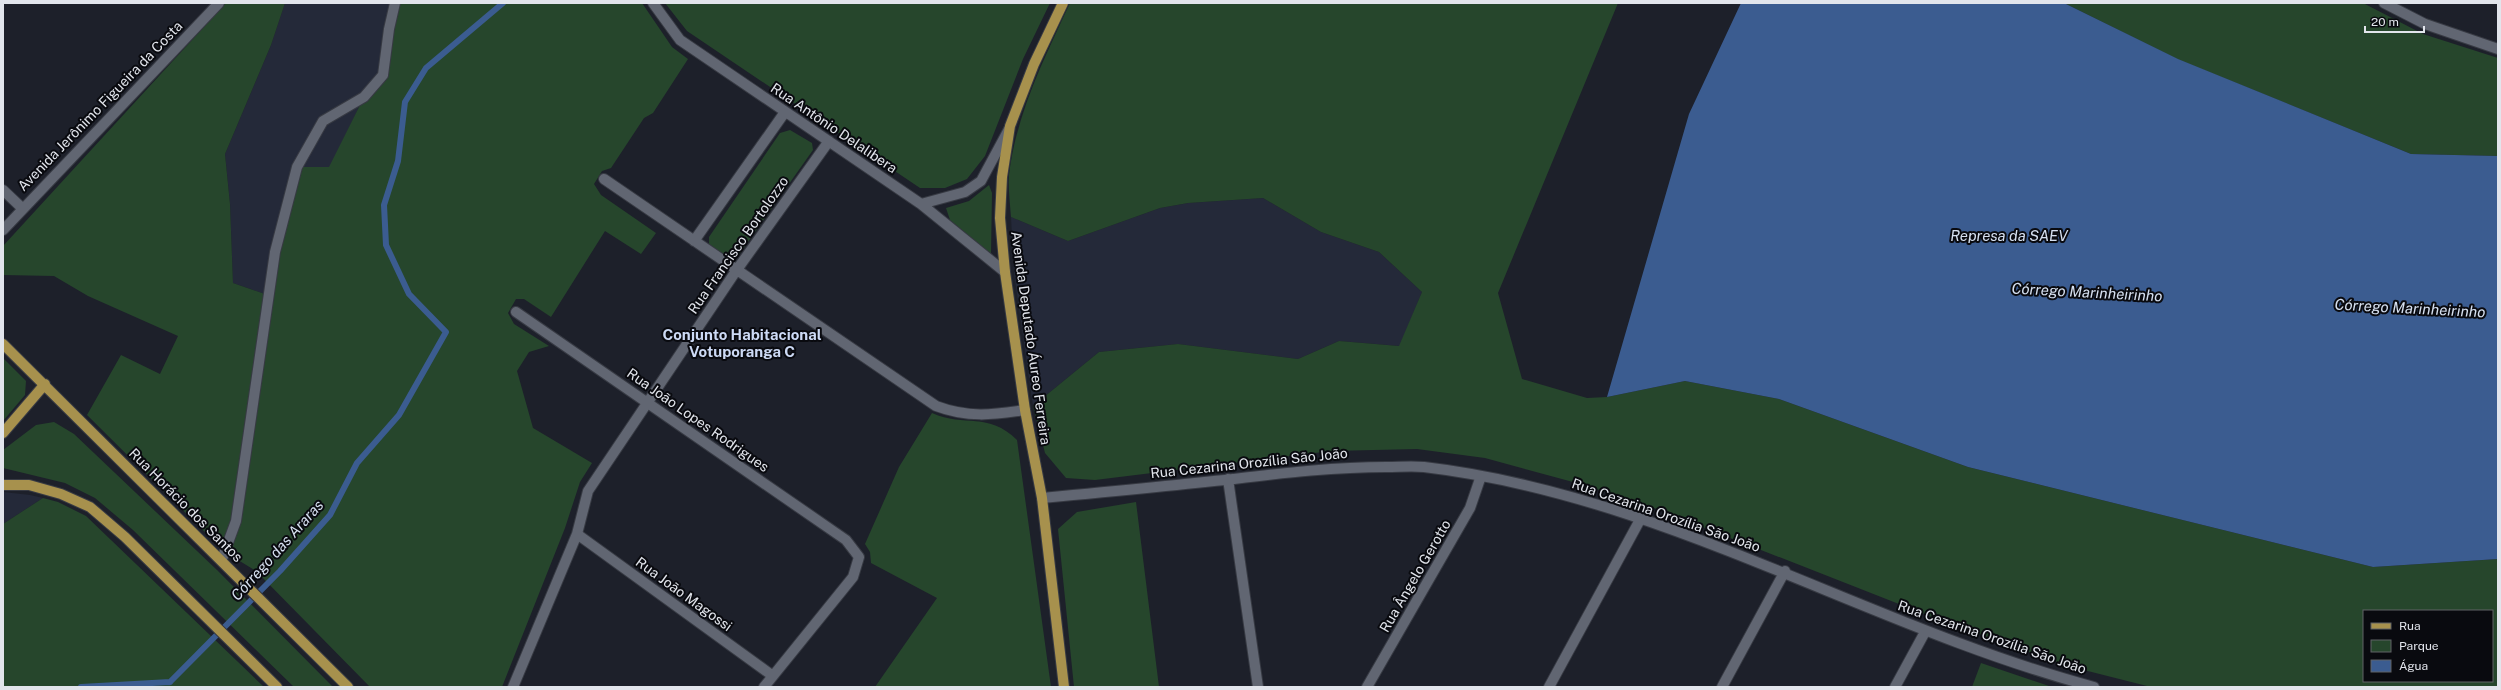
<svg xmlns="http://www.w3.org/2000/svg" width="2501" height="690" viewBox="0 0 2501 690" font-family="'Public Sans',sans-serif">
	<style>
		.built { fill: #242939 }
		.green { fill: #26462c; fill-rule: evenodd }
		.water { fill: #3b5c90 }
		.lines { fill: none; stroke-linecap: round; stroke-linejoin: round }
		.stream { stroke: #3b5c90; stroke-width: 6 }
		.minor-casing { stroke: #373a43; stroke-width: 12 }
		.major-casing { stroke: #373a43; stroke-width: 12 }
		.minor { stroke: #616672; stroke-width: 10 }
		.major { stroke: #a7914d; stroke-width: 10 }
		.labels { text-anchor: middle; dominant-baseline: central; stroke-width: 4; stroke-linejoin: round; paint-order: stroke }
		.street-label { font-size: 14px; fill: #e2e5ec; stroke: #090a0f }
		.water-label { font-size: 15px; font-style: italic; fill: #d6e0f0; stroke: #090a0f }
		.neighbourhood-label { font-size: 15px; font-weight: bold; fill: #cddaf5; stroke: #090a0f }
	</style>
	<rect width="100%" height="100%" fill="#1d202a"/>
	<path class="built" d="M285,3H395L383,75L364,97L268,295L233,283L230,204L225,154L271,45Z
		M1263,198L1321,232L1379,252L1422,292L1400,346L1339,341L1298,359L1178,344L1099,352L1033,406L1014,273L1011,217L1068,241L1160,208L1188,203Z
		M3,492L30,495L43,498L3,524Z"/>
	<path class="green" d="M226,3H285L271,45L225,154L230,204L233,283L268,295L297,167H329L364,97L383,75L395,3H642L672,47L688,59L653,113L644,118L611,168L602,171L594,184L601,195L656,233L641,254L605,231L551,317L524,299H516L508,313L514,324L549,346L529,352L517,371L533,428L592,463L580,482L565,528L502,687H370L256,571L225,552L87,415L121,355L160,374L178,336L88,296L54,276L3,275V246Z
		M665,3H1050L1023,59L985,156L967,179L945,188H920L687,31Z
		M1070,3H1618L1498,293L1522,379L1587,398L1607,397L1685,381L1779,399L1968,467L2373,567L2498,559V687H2151L2068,666L1932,617L1649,506L1584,485L1485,458L1417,449L1331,451L1095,480L1066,478L1045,453L1033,406L1099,352L1178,344L1298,359L1339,341L1399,346L1422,292L1379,252L1321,232L1263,198L1188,203L1160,208L1068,241L1011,217C1010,203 1008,188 1009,175C1016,114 1045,57 1070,3ZM2364,611H2492V681H2364Z
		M2064,3H2363L2423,34L2498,58V156L2411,154L2177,59Z
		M790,130L812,143L813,150L738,256L730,259L709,244V237L780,133Z
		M989,185L992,193L991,254L950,220L946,208L969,201Z
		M3,358L26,381L25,395L3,421Z
		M932,413C965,428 988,411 1017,440L1051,687H875L937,598L871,563L870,552L865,544L899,467Z
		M54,422L74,434L217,570L333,687H294L133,530L95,498L65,483L3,468V450L36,425Z
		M43,498L58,502L86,516L264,687H3V524Z
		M1136,502L1159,687H1074L1058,529L1077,512Z
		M1981,663L2052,687H1972Z"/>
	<path class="water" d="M1741,3H2064L2178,59L2411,154L2498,156V559L2373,567L1968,467L1779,399L1685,381L1607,397L1689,114Z"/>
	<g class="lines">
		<path class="stream" d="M170,682L280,571L330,515L357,463L399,415L446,332L409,294L386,245L384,205L398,161L405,102L426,68L503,3
			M81,687L170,682"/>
		<defs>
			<path id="minor" d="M653,3L680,40L921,204L1005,272
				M2384,3L2425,24L2498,49
				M604,179L936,406C968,418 992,415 1025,410
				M3,190L22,208
				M921,204L965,192L981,181L1009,129
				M3,230L219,3
				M694,241L785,112
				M516,312L846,540L859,557L853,577L764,687
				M1228,479L1258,687
				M1042,498C1106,492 1170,486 1233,479C1284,473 1334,467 1386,467C1399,467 1412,466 1424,467C1663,495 1866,626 2094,687
				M577,534L773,676
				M222,559L236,521L275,252L297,167L323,121L364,97L383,75L389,29L395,3
				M513,687L577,534L588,491L736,271L829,141
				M1367,687L1470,508L1481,476
				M1549,687L1641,518
				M1722,687L1785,571
				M1895,687L1925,632"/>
			<path id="major" d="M1063,3L1034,64L1010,126L1002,177L1000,218L1005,272L1025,410L1042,498L1064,687
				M3,344L348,687
				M3,433L45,384
				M3,485H29L61,494L90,507L125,537L277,687"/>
		</defs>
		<use href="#minor" class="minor-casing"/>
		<use href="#major" class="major-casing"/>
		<use href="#minor" class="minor"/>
		<use href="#major" class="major"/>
	</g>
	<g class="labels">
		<g class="street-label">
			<text transform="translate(100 106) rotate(-46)">Avenida Jerônimo Figueira da Costa</text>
			<text transform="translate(834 128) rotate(34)">Rua Antônio Delalibera</text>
			<text transform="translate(738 245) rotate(-55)">Rua Francisco Bortolozzo</text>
			<text transform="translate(1031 338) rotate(82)">Avenida Deputado Áureo Ferreira</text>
			<text transform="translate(698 420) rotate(35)">Rua João Lopes Rodrigues</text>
			<text transform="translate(1249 463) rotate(-6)">Rua Cezarina Orozília São João</text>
			<text transform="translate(186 505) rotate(45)">Rua Horácio dos Santos</text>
			<text transform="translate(1666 515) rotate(19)">Rua Cezarina Orozília São João</text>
			<text transform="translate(1415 576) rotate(-60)">Rua Ângelo Gerotto</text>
			<text transform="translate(684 594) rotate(36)">Rua João Magossi</text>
			<text transform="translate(1992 637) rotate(19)">Rua Cezarina Orozília São João</text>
		</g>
		<g class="water-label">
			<text x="2009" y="235">Represa da SAEV</text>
			<text transform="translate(2087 292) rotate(3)">Córrego Marinheirinho</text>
			<text transform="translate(2410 308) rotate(3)">Córrego Marinheirinho</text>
			<text transform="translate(277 550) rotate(-48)">Córrego das Araras</text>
		</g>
		<g class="neighbourhood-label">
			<text x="742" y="334">Conjunto Habitacional<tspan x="742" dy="17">Votuporanga C</tspan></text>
		</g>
	</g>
	<rect width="2501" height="690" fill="none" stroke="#e2e5ec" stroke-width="8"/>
	<rect x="2363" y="610" width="130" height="72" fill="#090a0f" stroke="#606267"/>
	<rect x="2371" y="623" width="20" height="6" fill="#a7914d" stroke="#606267"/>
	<text x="2399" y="630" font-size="12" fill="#e2e5ec">Rua</text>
	<rect x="2371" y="640" width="20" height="12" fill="#26462c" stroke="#606267"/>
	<text x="2399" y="650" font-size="12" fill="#e2e5ec">Parque</text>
	<rect x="2371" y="660" width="20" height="12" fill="#3b5c90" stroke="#606267"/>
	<text x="2399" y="670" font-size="12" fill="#e2e5ec">Água</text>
	<path d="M2365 26v6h59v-6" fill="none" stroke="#e2e5ec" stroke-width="2"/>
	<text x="2371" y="26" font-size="12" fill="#e2e5ec" stroke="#090a0f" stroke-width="3" paint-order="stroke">20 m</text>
</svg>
